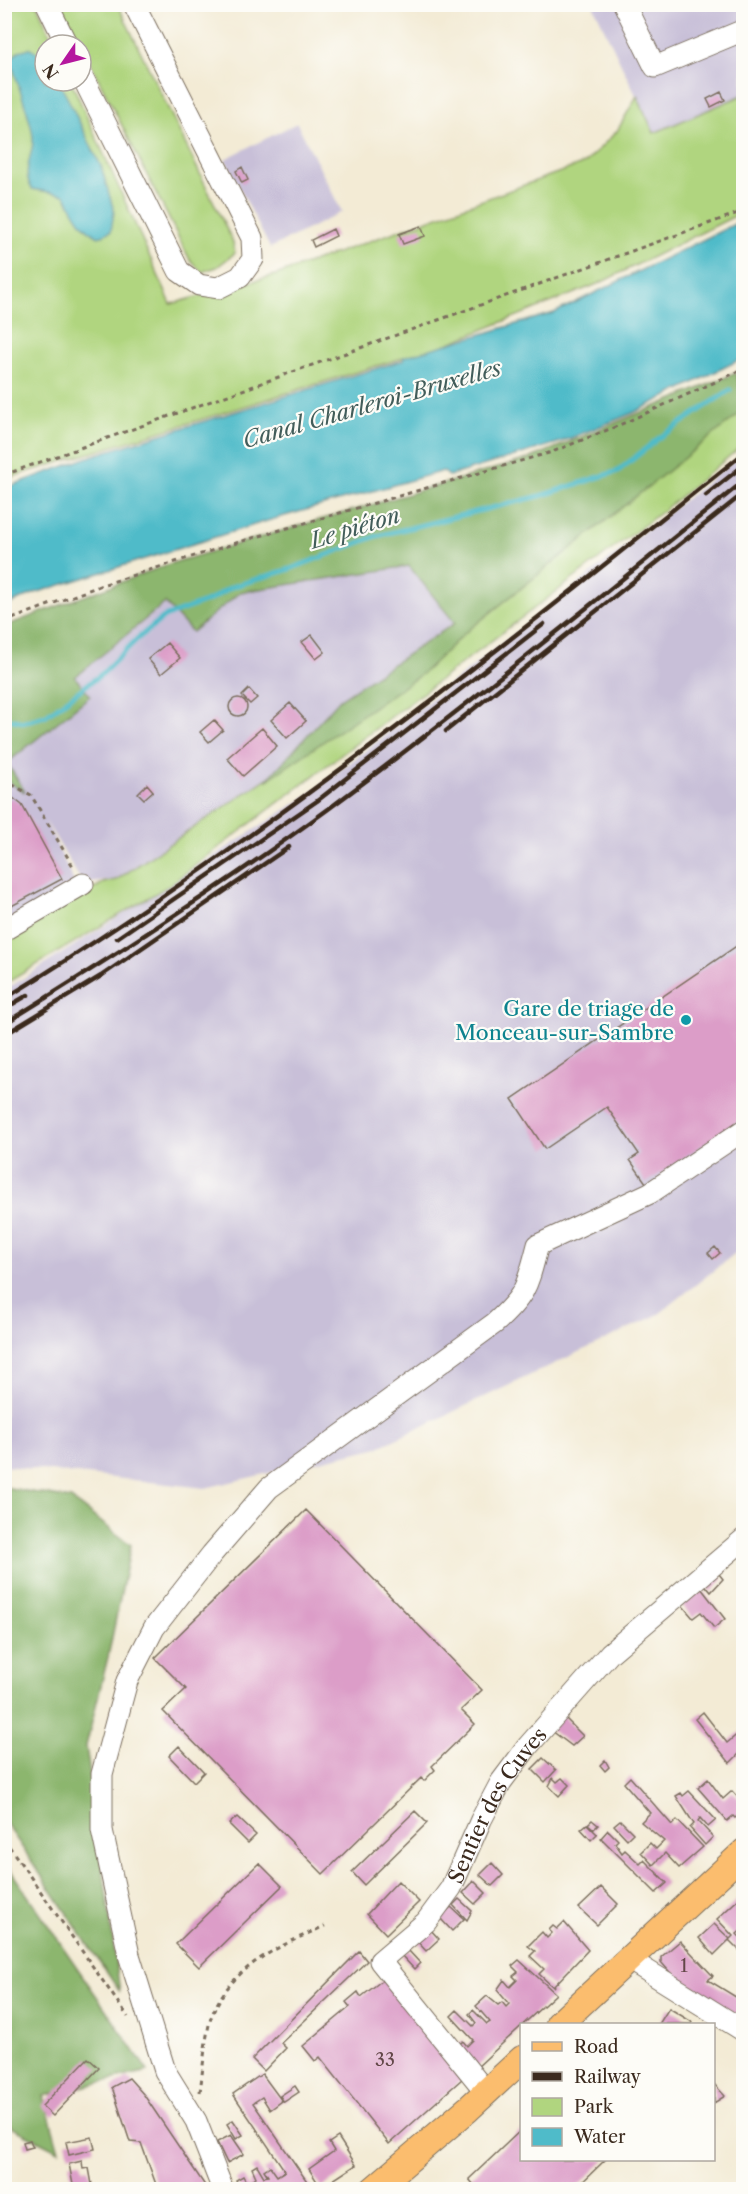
<svg xmlns="http://www.w3.org/2000/svg" width="748" height="2194" viewBox="0 0 748 2194" font-family="'Libre Caslon Text',serif">
	<style>
		.industrial { fill: #c8bfd8 }
		.green { fill: #b0d57f; stroke: #76804e; stroke-width: 1.5 }
		.forest { fill: #8cb66e; stroke: #647046; stroke-width: 1.5 }
		.water { fill: #4fbbc9; stroke: #457274; stroke-width: 1.5 }
		.lines { fill: none; stroke-linecap: round; stroke-linejoin: round }
		.stream { stroke: #4fbbc9; stroke-width: 5 }
		.building { fill: #dc9dc8 }
		.minor-casing { stroke: #7b6e5e; stroke-width: 23 }
		.major-casing { stroke: #7b6e5e; stroke-width: 28 }
		.path { stroke: #7b6e5e; stroke-width: 3; stroke-dasharray: 4.5 4.5; stroke-linecap: butt }
		.minor { stroke: #fff; stroke-width: 21 }
		.major { stroke: #fbbd6e; stroke-width: 26 }
		.rail { stroke: #3b2a1e; stroke-width: 4.5 }
		.culture-dot { fill: #0f9aa8; stroke: #fdfcf7; stroke-width: 2 }
		.labels { text-anchor: middle; dominant-baseline: central; stroke-width: 4.5; stroke-linejoin: round; paint-order: stroke }
		.number-label { font-size: 18px; fill: #634748 }
		.culture-label { font-size: 21px; fill: #0d838f; stroke: #fdfcf7; text-anchor: end }
		.street-label { font-size: 21px; fill: #3b2a1e; stroke: #fdfcf7 }
		.water-label { font-size: 22px; font-style: italic; fill: #425d5a; stroke: #fdfcf7 }
	</style>
	<rect width="100%" height="100%" fill="#fdfcf7"/>
	<filter id="ink" filterUnits="userSpaceOnUse"><feTurbulence type="fractalNoise" baseFrequency=".0167" numOctaves="2"/><feDisplacementMap in="SourceGraphic" scale="12" xChannelSelector="R" yChannelSelector="G"/><feConvolveMatrix kernelMatrix="1 2 1 2 8 2 1 2 1" color-interpolation-filters="sRGB"/></filter>
	<filter id="wash" filterUnits="userSpaceOnUse"><feTurbulence type="fractalNoise" baseFrequency=".008" numOctaves="4" result="noise"/><feDisplacementMap in="SourceGraphic" scale="24" xChannelSelector="R" yChannelSelector="G"/><feGaussianBlur stdDeviation="1.35" result="paint"/><feColorMatrix in="noise" values="0 0 0 0 0 0 0 0 0 0 0 0 0 0 0 0 0 1.4 0 .05"/><feComposite in="paint" operator="in"/></filter>
	<g filter="url(#wash)">
		<rect width="100%" height="100%" fill="#f3ebd5"/>
		<path class="industrial" d="M593,5H743V204L699,228Z
			M297,123L342,212L270,248L225,159Z
			M743,454V1247L659,1314L379,1447L205,1488L5,1466V990L310,794Z
			M409,566L455,622L340,699L266,781L116,880L83,884L45,820L77,888L5,925V780L23,791L7,763L90,696L74,677L166,603L192,632L240,592Z"/>
		<path class="green" d="M21,5H37L55,45H45V81H71L171,304L276,275L585,163L617,131L637,96L654,133L743,95V212L600,283L442,346L5,479L4,12Z
			M118,5L233,242L235,253L217,267L202,272L190,260L61,5Z
			M743,383V445L664,510L168,886L5,984V942L103,883L116,880L423,673L464,633L741,406V385Z"/>
		<path class="forest" d="M736,373L743,399V411L465,633L423,673L266,781L340,699L455,623L409,566L240,592L192,632L165,603L75,677L90,696L7,763L25,792L5,780V626L169,564L531,458Z
			M4,1487L71,1499L131,1545L108,1657L86,1746L120,1992L5,1822Z
			M4,1861L148,2071L44,2096L59,2151L5,2124Z"/>
		<path class="water" d="M30,48L44,57L45,81H59L101,166L114,211L111,231L99,237C81,228 74,212 65,195L32,189C21,170 33,158 33,139C33,121 15,81 11,59L19,51Z
			M743,220V358L633,413L561,442L449,476L443,471L267,521L35,593L5,606V488L94,455L404,360L403,357L554,313Z"/>
		<g class="lines">
			<path class="stream" d="M4,718L23,722L45,716L103,673L137,639L164,617L210,600L231,587L290,569L377,536L540,496L618,471L659,438L730,390"/>
		</g>
		<g id="blocks">
			<path class="building" d="M721,92L725,100L711,107L707,99Z
				M242,167L248,180L242,183L236,171Z
				M421,226L425,236L403,244L399,234Z
				M333,229L336,236L314,247L311,240Z
				M312,635L325,652L316,659L302,642Z
				M167,643L180,658L161,674L148,659Z
				M249,689L257,698L250,704L242,696Z
				M229 707a9 9 0 1 1 18 0a9 9 0 1 1-18 0Z
				M290,703L306,721L287,738L271,720Z
				M214,720L223,730L209,742L200,732Z
				M262,728L277,746L243,776L227,758Z
				M147,784L153,791L144,799L138,793Z
				M13,798L22,805L62,879L4,910V802Z
				M744,941V1117L646,1183L630,1160L639,1154L607,1107L545,1149L512,1099Z
				M715,1247L720,1253L713,1259L708,1253Z
				M306,1510L482,1690L461,1710L475,1724L432,1766L435,1770L424,1781L421,1778L323,1874L163,1711L186,1689L155,1658Z
				M715,1569L723,1579L711,1592L701,1580Z
				M701,1588L725,1619L714,1628L701,1612L693,1618L682,1605Z
				M703,1712L727,1743L740,1732L744,1736V1749L730,1763L695,1719Z
				M561,1714L583,1736L572,1746L548,1728Z
				M179,1746L204,1772L194,1782L169,1756Z
				M543,1758L556,1770L545,1782L532,1769Z
				M605,1760L609,1767L605,1771L600,1765Z
				M630,1777L672,1825L677,1820L703,1847L679,1868L665,1853L653,1865L641,1852L650,1843L656,1849L664,1841L641,1822L650,1813L624,1783Z
				M553,1778L557,1782L562,1778L569,1785L559,1796L549,1786Z
				M708,1779L723,1799L732,1791L744,1804V1811L735,1818L733,1816L727,1821L698,1788Z
				M689,1791L716,1820L708,1827L700,1818L698,1821L713,1837L705,1845L690,1828L694,1824L676,1796L681,1793L683,1796Z
				M415,1811L427,1823L364,1885L352,1872Z
				M237,1817L256,1835L248,1843L229,1824Z
				M592,1820L598,1825L594,1829L588,1824Z
				M620,1820L633,1833L627,1839L614,1825Z
				M587,1824L597,1834L591,1840L581,1829Z
				M608,1830L618,1840L615,1843L622,1853L625,1850L640,1864L644,1860L667,1883L656,1893L601,1838Z
				M259,1863L282,1886L199,1967L176,1944Z
				M492,1863L503,1875L492,1886L480,1875Z
				M398,1881L419,1902L386,1934L367,1914Z
				M474,1881L486,1893L475,1904L463,1893Z
				M601,1887L618,1904L597,1925L579,1908Z
				M744,1894V1928L737,1934L743,1940L740,1942L744,1946V1955L729,1940L714,1955L699,1938L714,1924L730,1939L733,1936L717,1919Z
				M459,1899L472,1911L467,1920L453,1905Z
				M451,1907L464,1919L452,1931L440,1918Z
				M564,1922L588,1950L553,1987L539,1974L544,1969L530,1956L535,1951L528,1946L542,1932L547,1938L552,1933L549,1930L553,1926L557,1929Z
				M430,1929L439,1939L426,1951L417,1941Z
				M680,1941L713,1976L708,1980L744,2002V2011L740,2017L675,1978L661,1962V1957Z
				M408,1950L420,1963L414,1969L402,1956Z
				M359,1951L367,1961L281,2043L286,2048L264,2071L252,2059Z
				M519,1960L556,1994L476,2068L454,2049L463,2041L467,2046L473,2040L451,2016L457,2010L473,2026L476,2023L469,2014L473,2010L487,2024L490,2022L476,2006L487,1996L498,2005L502,2002L506,2007L509,2004L497,1990L504,1980L510,1987L517,1980L513,1976L518,1972L512,1966Z
				M385,1978L462,2079L389,2144L320,2057L315,2061L303,2046L350,2007L346,2002L358,1992L361,1997Z
				M669,2008L692,2022L691,2024H659Z
				M88,2058L99,2068L53,2116L42,2106Z
				M262,2074L282,2101L270,2110L262,2097L253,2103L313,2190H241L236,2180L243,2176L250,2189L249,2182L256,2177L252,2168L257,2165L264,2177L268,2176L264,2170L270,2166L277,2176L285,2171L233,2094Z
				M129,2078L144,2095L208,2190H158L141,2143L130,2142L112,2087Z
				M714,2084L725,2096L714,2103Z
				M295,2086L299,2092L284,2102L280,2096Z
				M233,2120L243,2135L236,2139L227,2124Z
				M522,2129V2160H605L574,2190H478L469,2179Z
				M231,2135L244,2154L227,2163L217,2142Z
				M92,2137L95,2149L69,2155L66,2142Z
				M338,2137L356,2165L321,2188L309,2169L334,2151L329,2143Z
				M30,2140L33,2147L25,2149L23,2142Z
				M82,2161L83,2169L89,2168L93,2190H74L69,2164Z"/>
		</g>
	</g>
	<g filter="url(#ink)">
		<use href="#blocks" fill-opacity="0" stroke="#7b6e5e" stroke-width="1.5"/>
		<g class="lines">
			<defs>
				<g id="minor">
					<path d="M47,4L67,45"/>
					<path d="M624,4L655,67L744,30"/>
					<path d="M81,74L179,271L199,285L218,288L240,277L253,259L252,238L134,4"/>
					<path d="M4,930L83,884"/>
					<path d="M631,1958L638,1965L744,2031"/>
					<path id="s1" d="M486,2092L380,1961L426,1922L451,1888L481,1820L501,1782L528,1746L610,1653L744,1539"/>
					<path d="M223,2190L196,2121L165,2071L129,1955L102,1830V1774L127,1681L154,1628L212,1554L269,1488L495,1323C527,1294 527,1286 538,1245L650,1193L744,1130"/>
				</g>
				<path id="major" d="M559,2024L744,1852
					M373,2190L468,2109L522,2059"/>
			</defs>
			<use href="#minor" class="minor-casing"/>
			<use href="#major" class="major-casing"/>
			<path class="path" d="M4,475L744,211
				M4,622L102,585L246,540L552,452L615,427L744,369
				M4,780L31,795L74,868
				M4,1839L128,2017
				M200,2092C203,2071 205,2033 212,2015C232,1965 280,1946 325,1926"/>
			<use href="#minor" class="minor"/>
			<use href="#major" class="major"/>
			<path class="rail" d="M706,495L744,465
				M446,731L744,493
				M117,938L317,801L544,624
				M4,999C267,838 504,645 744,453
				M4,1009L28,995
				M4,1024C114,956 223,886 327,810C469,705 606,592 744,481
				M4,1035L101,976L289,847"/>
		</g>
	</g>
	<circle class="culture-dot" cx="686" cy="1020" r="6"/>
	<g class="labels">
		<g class="number-label">
			<text x="684" y="1966">1</text>
			<text x="385" y="2060">33</text>
		</g>
		<g class="culture-label">
			<text x="674" y="1008">Gare de triage de<tspan x="674" dy="24">Monceau-sur-Sambre</tspan></text>
		</g>
		<g class="street-label">
			<text stroke="none"><textPath href="#s1" startOffset="366">Sentier des Cuves</textPath></text>
		</g>
		<g class="water-label">
			<text transform="translate(372 404) rotate(-16)">Canal Charleroi-Bruxelles</text>
			<text transform="translate(355 528) rotate(-17)">Le piéton</text>
		</g>
	</g>
	<rect width="748" height="2194" fill="none" stroke="#fdfcf7" stroke-width="24"/>
	<rect x="520" y="2023" width="195" height="138" fill="#fdfcf7" stroke="#afa8a0" stroke-width="1.5"/>
	<rect x="532" y="2042" width="30" height="9" fill="#fbbd6e" stroke="#afa8a0" stroke-width="1.5"/>
	<text x="574" y="2053" font-size="18" fill="#3b2a1e">Road</text>
	<rect x="532" y="2072" width="30" height="9" fill="#3b2a1e" stroke="#afa8a0" stroke-width="1.5"/>
	<text x="574" y="2083" font-size="18" fill="#3b2a1e">Railway</text>
	<rect x="532" y="2098" width="30" height="18" fill="#b0d57f" stroke="#afa8a0" stroke-width="1.5"/>
	<text x="574" y="2113" font-size="18" fill="#3b2a1e">Park</text>
	<rect x="532" y="2128" width="30" height="18" fill="#4fbbc9" stroke="#afa8a0" stroke-width="1.5"/>
	<text x="574" y="2143" font-size="18" fill="#3b2a1e">Water</text>
	<g transform="translate(63 63) rotate(235)"><circle r="28" fill="#fdfcf7" stroke="#afa8a0" stroke-width="1.5"/>
	<path d="M0-4.5L10 22L0 15L-10 22Z" fill="#b5179e"/>
	<text y="-9" font-size="16" font-weight="bold" text-anchor="middle" fill="#3b2a1e">N</text>
	</g>
</svg>
